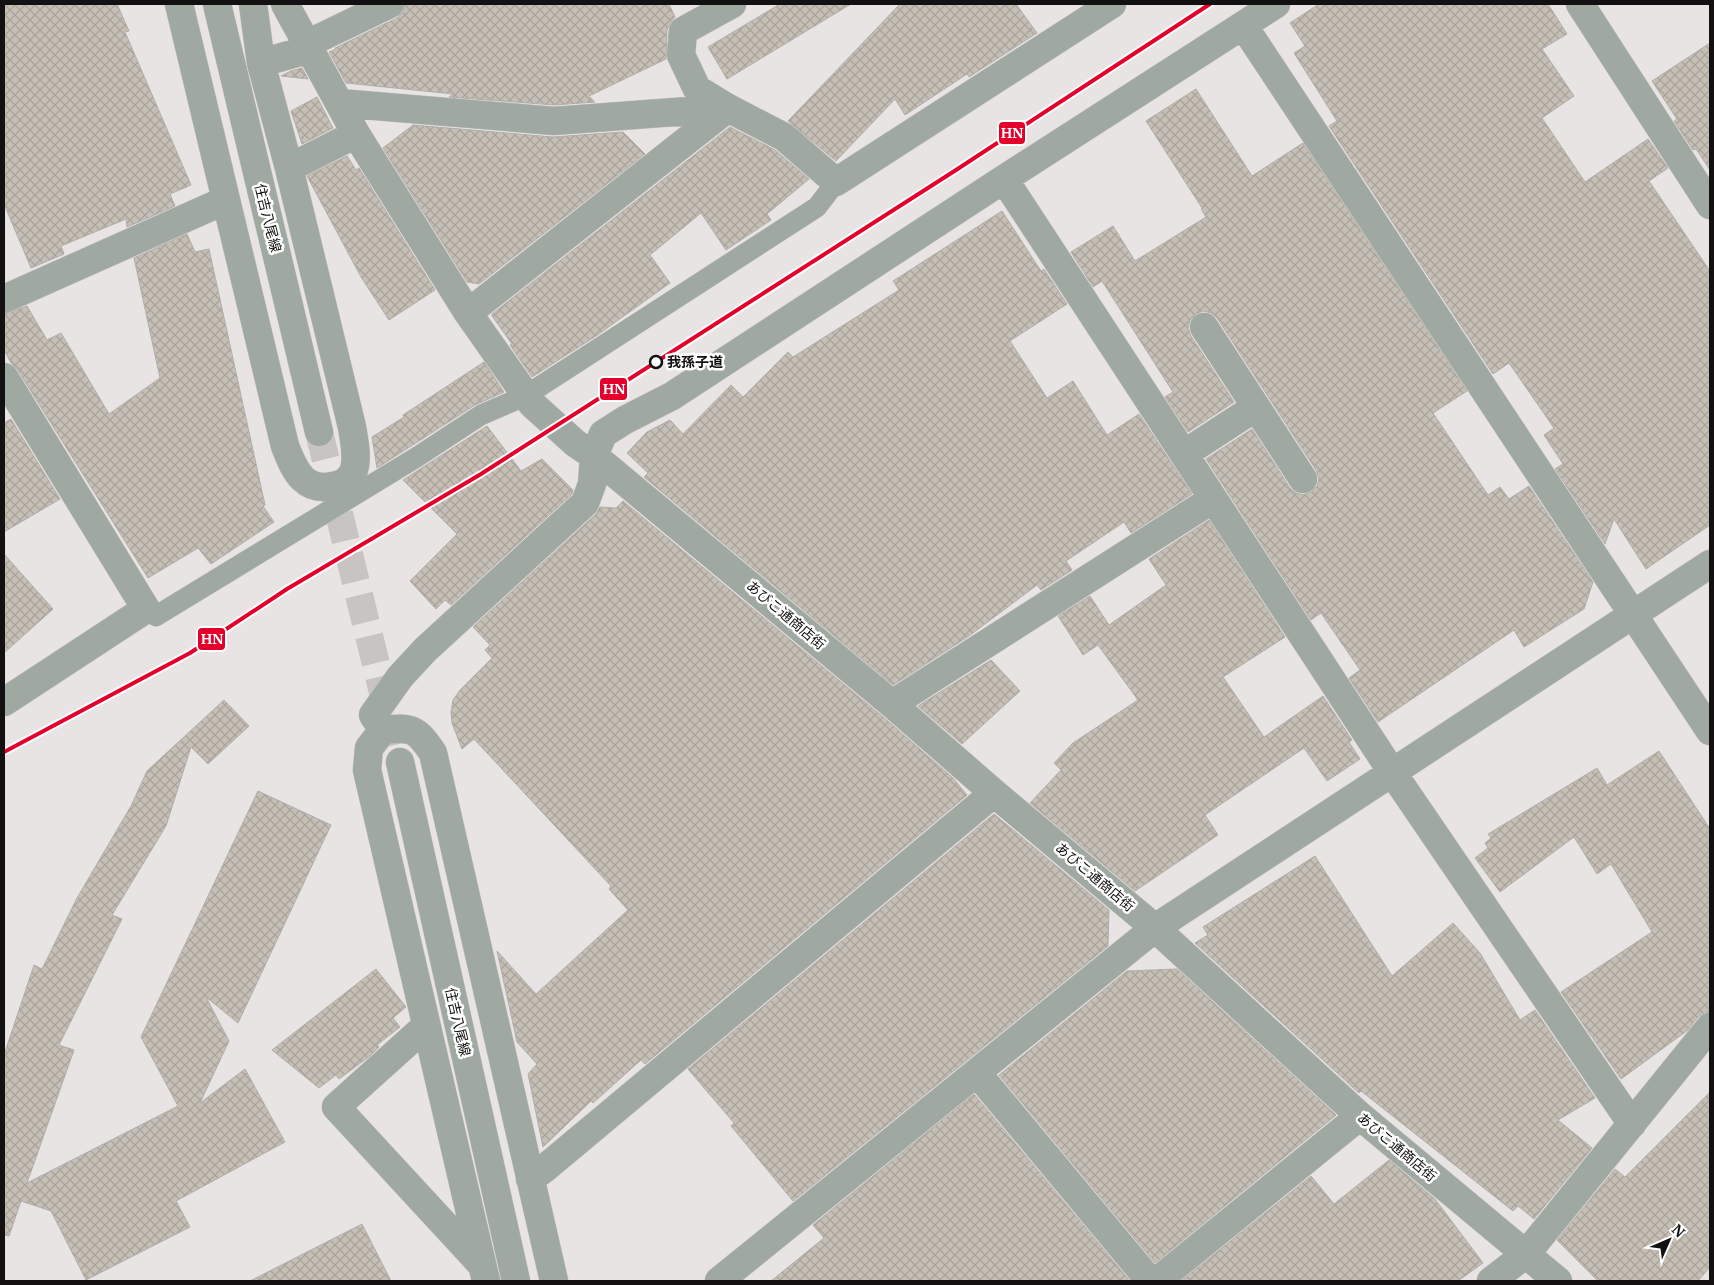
<svg xmlns="http://www.w3.org/2000/svg" width="1714" height="1285" viewBox="0 0 1714 1285" font-family="Merriweather,'Noto Sans JP',serif">
	<style>
		.building { fill: url(#building-cross-hatch); stroke: #b0aead }
		.lines { fill: none; stroke-linecap: round; stroke-linejoin: round }
		.primary-tunnel { stroke: #c8c4c3; stroke-width: 28; stroke-dasharray: 28 14; stroke-linecap: butt }
		.lane-casing { stroke: #c1bfbe; stroke-width: 21 }
		.street-casing { stroke: #c1bfbe; stroke-width: 29 }
		.primary-casing { stroke: #c1bfbe; stroke-width: 29 }
		.lane { stroke: #a0a8a2; stroke-width: 20 }
		.street { stroke: #a0a8a2; stroke-width: 28 }
		.primary { stroke: #a0a8a2; stroke-width: 28 }
		.tram-1-casing { stroke: #fff; stroke-width: 8 }
		.tram-1 { stroke: #e4002b; stroke-width: 4 }
		.stop-dot { fill: #fff; stroke: #121010; stroke-width: 2.5 }
		.labels { text-anchor: middle; dominant-baseline: central; stroke-width: 5; stroke-linejoin: round; paint-order: stroke }
		.street-label { font-size: 14px; fill: #121010; stroke: #fff }
		.stop-label { font-size: 14px; font-weight: bold; fill: #121010; stroke: #fff; text-anchor: start }
		.line-badge { stroke: #fff; stroke-width: 2 }
		.badge-label { font-size: 14px; text-anchor: middle; font-weight: bold; fill: #fff }
	</style>
	<defs>
		<pattern id="building-cross-hatch" width="8" height="8" patternUnits="userSpaceOnUse" patternTransform="scale(1.25)"><rect width="8" height="8" fill="#c6bfb6"/><path d="M0 0l8 8M0 8l8-8" fill="none" stroke="#a9a39b"/></pattern>
	</defs>
	<rect width="100%" height="100%" fill="#e8e4e3"/>
	<path class="building" d="M4,4H117L129,31L125,32L191,185L170,194L175,206L127,227L126,219L61,246L64,254L31,268L4,204Z
		M405,4H669L675,17L670,23L667,30L666,59L589,96L595,102L554,105L449,97L453,94L346,83L329,52L336,49L335,48L397,18L403,12Z
		M780,4H851L727,79L708,47Z
		M900,4H1016L1037,33L969,77L967,74L905,115L895,99L836,161L788,121Z
		M1319,4H1548L1567,34L1542,49L1574,96L1542,118L1585,182L1648,139L1668,168L1649,181L1710,271V525L1646,569L1614,519L1605,544L1555,469L1563,464L1544,435L1554,428L1509,363L1493,374L1329,126L1337,121L1294,53L1305,46L1290,23Z
		M1710,43V170L1696,149L1693,150L1674,121L1677,119L1652,81Z
		M302,68L308,79L281,76L291,71Z
		M1196,89L1252,176L1303,143L1467,391L1433,413L1488,495L1500,487L1509,499L1529,486L1593,582L1584,609L1524,647L1514,630L1378,722L1349,678L1360,670L1321,613L1311,620L1206,459L1252,429L1290,488L1296,493L1303,495L1311,492L1317,486L1319,479L1316,470L1217,318L1211,313L1203,311L1196,314L1190,320L1188,328L1191,336L1234,402L1188,432L1165,397L1173,392L1102,281L1093,287L1071,252L1113,226L1135,261L1206,217L1201,209L1202,208L1146,121Z
		M317,97L333,128L302,144L291,111Z
		M413,125L553,137L623,132L645,154L479,284L467,282L383,148Z
		M730,127L775,150L809,179L767,214L771,220L726,250L701,213L650,255L670,283L596,336L532,377L510,345L512,344L492,316V314Z
		M347,156L356,170L359,168L435,290L389,320L361,277L307,176Z
		M1002,211L1041,271L1044,269L1067,304L1010,341L1047,398L1073,381L1107,435L1139,414L1192,494L1131,533L1124,522L1066,561L1072,570L1041,590L1037,585L969,636L893,685L644,477L648,473L627,453L647,432L670,420L683,434L731,385L743,397L788,352L793,357L899,290L893,281Z
		M187,234L195,252L209,249L265,505L263,506L274,522L211,564L198,548L148,578L17,369L11,363L4,350V314L27,306L47,340L61,333L109,414L160,378L134,258Z
		M484,362L504,392L475,405L377,468L372,437L404,417L403,415Z
		M11,419L60,499L4,532V423Z
		M487,426L521,471L542,459L573,490L572,494L451,605L445,600L436,609L410,581L457,534L403,480Z
		M623,501L882,716L953,778L967,795L645,1064L641,1060L593,1103L591,1101L543,1147L528,1074L537,1064L517,1042L497,951L536,994L628,910L609,889L611,886L474,739L462,749L452,723L451,712L453,700L460,690L492,658L485,650L490,645L473,627L596,514L600,507L616,508Z
		M1209,520L1285,637L1223,677L1264,737L1323,696L1352,740L1349,742L1360,759L1327,781L1304,748L1205,815L1218,835L1135,891L1030,803L1061,770L1054,763L1073,743L1138,700L1098,645L1083,655L1058,616L1090,596L1109,625L1166,585L1149,559Z
		M4,554L53,609L4,653Z
		M991,660L1020,691L962,744L918,706Z
		M224,700L249,726L208,764L191,747L166,826L112,915L122,919L59,1045L74,1050L27,1183L178,1106L141,1037L258,791L331,825L238,1023L206,997L229,1041L200,1103L245,1069L285,1142L176,1201L190,1227L86,1280L51,1211L21,1201L9,1236L4,1235V1055L34,965L42,969L77,898L131,806L147,771Z
		M1659,751L1710,829V1012L1704,1013L1698,1017L1688,1030L1621,1079L1561,992L1652,932L1611,864L1597,874L1574,837L1500,892L1475,858L1488,848L1485,843L1491,838L1488,834L1597,768L1607,785Z
		M994,814L1109,910L1108,946L793,1201L731,1126L734,1123L688,1069Z
		M1315,856L1392,976L1453,923L1480,953L1520,1020L1535,1010L1595,1098L1558,1120L1592,1148L1534,1219L1518,1206L1513,1211L1361,1091L1359,1093L1195,943L1208,935L1203,927Z
		M376,969L406,1007L393,1018L400,1027L377,1045L379,1047L370,1056L339,1079L336,1075L319,1088L272,1050Z
		M1177,969L1336,1115L1155,1263L999,1075L1127,971Z
		M1710,1092V1267L1698,1281H1598L1557,1240L1615,1169L1625,1177Z
		M974,1094L1130,1281H771L824,1238L813,1225Z
		M1389,1160L1435,1199L1483,1263L1458,1281H1181L1311,1176L1334,1204Z
		M362,1224L391,1281H250Z"/>
	<g class="lines">
		<path class="primary-tunnel" d="M319,432L400,762"/>
		<defs>
			<path id="lane" d="M146,609L156,616L417,457L481,415L525,396L817,207L836,182"/>
			<path id="street" d="M179,4L285,446C295,472 305,494 337,485C345,483 351,478 354,470C358,457 354,440 352,427L289,168L261,63L253,4
				M285,4L356,134L468,313L532,404L575,443L594,456L892,704L994,793L1155,928L1360,1116L1558,1281
				M1580,4L1710,205
				M1243,25L1710,731
				M307,44L390,4
				M261,63L310,49
				M339,103L554,121L728,108L784,137L836,182L1112,4
				M289,168L356,134
				M1004,179L1392,772L1632,1124
				M4,299L226,200
				M468,313L728,108L697,89L681,55L683,31L732,4
				M1204,327L1303,479
				M4,377L146,609L4,702
				M1184,454L1256,407
				M892,704L1213,499
				M383,730L373,715L400,677L425,650L585,503L592,484L594,456L603,434L625,420L672,396L1004,179L1276,4
				M426,1026L336,1107L481,1264
				M977,1073L1150,1281
				M530,1179L544,1169L994,793
				M486,1281L367,770L369,748L383,730C412,727 416,728 433,753L554,1281
				M719,1281L1155,928L1710,564
				M1157,1281L1360,1116
				M1491,1281L1526,1254L1710,1027"/>
			<path id="primary" d="M217,4L319,432
				M400,762L516,1281"/>
		</defs>
		<use href="#lane" class="lane-casing"/>
		<use href="#street" class="street-casing"/>
		<use href="#primary" class="primary-casing"/>
		<use href="#lane" class="lane"/>
		<use href="#street" class="street"/>
		<use href="#primary" class="primary"/>
		<defs>
			<path id="tram-1" d="M4,752L190,653L287,589L481,474L956,170L1210,4"/>
		</defs>
		<use href="#tram-1" class="tram-1-casing"/>
		<use href="#tram-1" class="tram-1"/>
	</g>
	<circle class="stop-dot" cx="656" cy="362" r="6"/>
	<g class="labels">
		<g class="street-label">
			<text transform="translate(268 218) rotate(76)">住吉八尾線</text>
			<text transform="translate(786 615) rotate(40)">あびこ通商店街</text>
			<text transform="translate(1095 877) rotate(40)">あびこ通商店街</text>
			<text transform="translate(458 1022) rotate(77)">住吉八尾線</text>
			<text transform="translate(1397 1147) rotate(40)">あびこ通商店街</text>
		</g>
		<g class="stop-label">
			<text x="667" y="362">我孫子道</text>
		</g>
	</g>
	<g class="line-badge">
		<rect x="998" y="121" width="28" height="24" rx="5" fill="#e4002b"/>
		<rect x="599" y="377" width="29" height="24" rx="5" fill="#e4002b"/>
		<rect x="197" y="627" width="29" height="24" rx="5" fill="#e4002b"/>
	</g>
	<g class="badge-label">
		<text x="1012" y="138">HN</text>
		<text x="614" y="394">HN</text>
		<text x="212" y="644">HN</text>
	</g>
	<rect width="1714" height="1285" fill="none" stroke="#121010" stroke-width="10"/>
	<g transform="translate(1669 1240) rotate(45)" stroke="#ffffff" stroke-width="4" paint-order="stroke">
	<path d="M0-4L9 19L0 12L-9 19Z" fill="#121010"/>
	<text y="-8" font-size="14" font-weight="bold" text-anchor="middle" fill="#121010">N</text>
	</g>
</svg>
